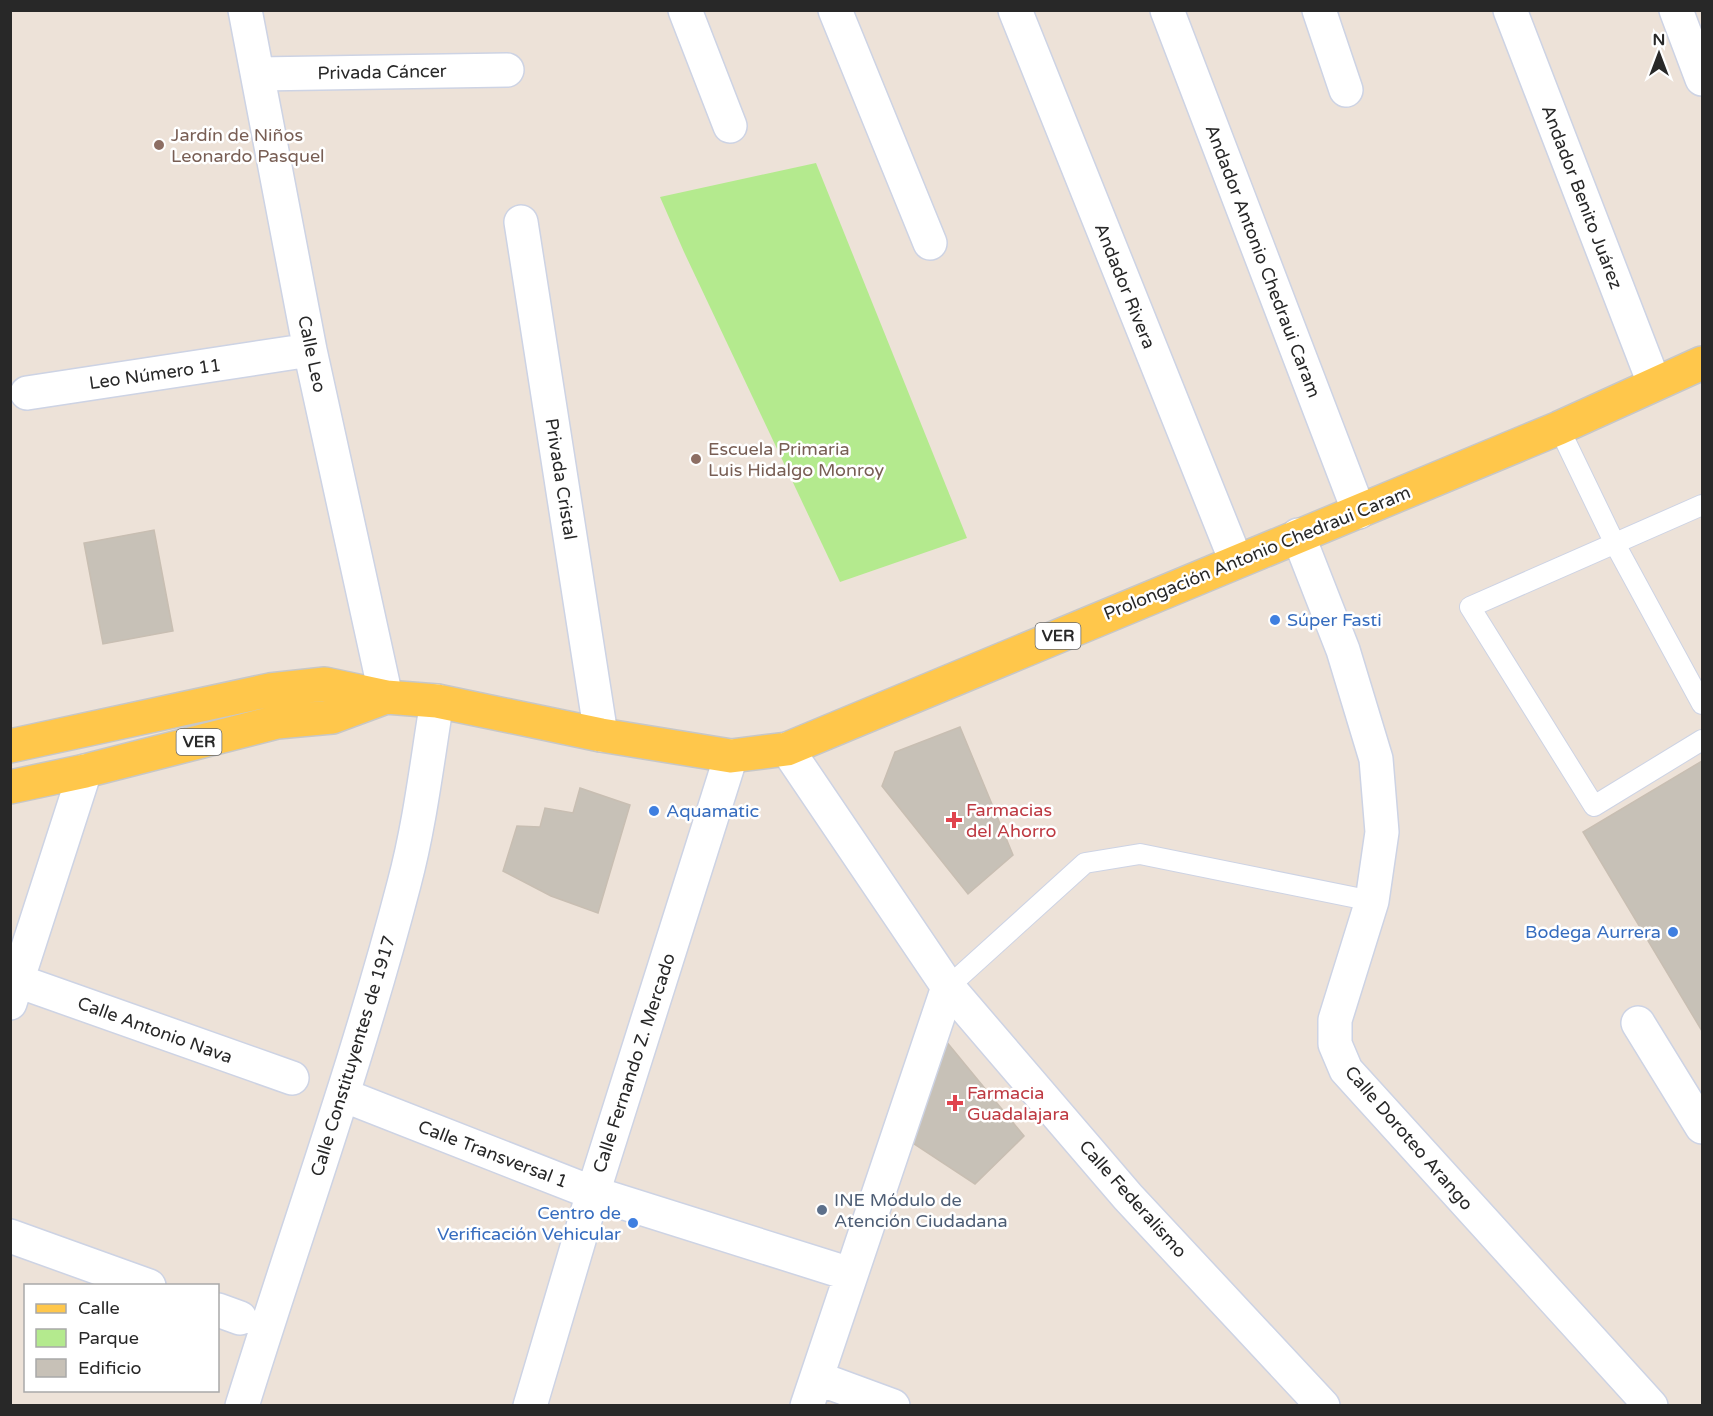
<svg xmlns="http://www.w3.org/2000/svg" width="1713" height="1416" viewBox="0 0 1713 1416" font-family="'Varela Round',sans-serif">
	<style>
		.green { fill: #b4ea8e }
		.building { fill: #c7c1b7; stroke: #c8beb2; stroke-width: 1.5 }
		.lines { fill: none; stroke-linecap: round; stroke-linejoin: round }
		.lane-casing { stroke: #cdd3e4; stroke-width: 22 }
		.street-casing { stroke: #cdd3e4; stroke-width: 36 }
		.secondary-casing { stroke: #cdd3e4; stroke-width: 36 }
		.primary-casing { stroke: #c7c7c7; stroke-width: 36 }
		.lane { stroke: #fff; stroke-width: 20 }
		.street { stroke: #fff; stroke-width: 33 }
		.secondary { stroke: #fff; stroke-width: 33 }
		.primary { stroke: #ffc74b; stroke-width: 33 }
		.education-dot { fill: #8d6e63; stroke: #fff; stroke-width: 2 }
		.shop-dot { fill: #3f7fe0; stroke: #fff; stroke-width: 2 }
		.health-dot { fill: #e0444e; stroke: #fff; stroke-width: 2 }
		.service-dot { fill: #5c6f8a; stroke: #fff; stroke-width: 2 }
		.labels { text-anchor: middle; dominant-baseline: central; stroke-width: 5; stroke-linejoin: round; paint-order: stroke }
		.shield { fill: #fff; stroke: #686868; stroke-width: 1.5 }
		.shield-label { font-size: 16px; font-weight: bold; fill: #282828 }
		.street-label { font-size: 18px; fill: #282828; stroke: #fff }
		.education-label { font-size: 18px; fill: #785e54; stroke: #fff; text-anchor: start }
		.shop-label { font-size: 18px; fill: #366cbe; stroke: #fff; text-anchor: start }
		.health-label { font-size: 18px; fill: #be3a42; stroke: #fff; text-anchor: start }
		.service-label { font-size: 18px; fill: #4e5e75; stroke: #fff; text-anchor: start }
	</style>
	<rect width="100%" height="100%" fill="#ede2d8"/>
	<path class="green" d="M816,163L967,538L840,582L684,252L660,197Z"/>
	<path class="building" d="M154,530L173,631L103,644L84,543Z
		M960,727L1013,855L968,894L882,786L895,752Z
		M1702,761V1031L1583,832Z
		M580,788L630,805L598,913L551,896L503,871L517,826L540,827L545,808L573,813Z
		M936,1029L1024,1136L975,1184L902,1136Z"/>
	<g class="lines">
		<defs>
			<path id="lane" d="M1559,428L1615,544L1702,704
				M1702,505L1470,607L1594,806L1702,740
				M948,987L1085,863L1140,854L1372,901"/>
			<path id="street" d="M245,10L310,350L386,697
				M685,10L730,126
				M835,10L930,243
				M1015,10L1236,561
				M1167,10L1359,512
				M1319,10L1346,90
				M1510,10L1654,383
				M1676,10L1702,79
				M258,74L507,70
				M521,222L601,735
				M27,393L310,350
				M1298,535L1343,650L1376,759L1382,832L1372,901L1335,1020V1044L1346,1070L1651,1406
				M18,981L292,1078
				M10,1003L85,771
				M1638,1023L1702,1127
				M343,1095L593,1193L850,1274
				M10,1236L149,1286
				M218,1310L240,1318
				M817,1378L893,1406
				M242,1406C296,1232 358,1061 404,884C420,824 427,762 437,701
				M530,1406L593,1193L731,756
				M807,1406L948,987"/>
			<path id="secondary" d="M787,749L948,987L1128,1197L1323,1406"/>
			<path id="primary" d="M10,746L270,690L325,684L386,697L437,701L601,735L731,756L787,749L1559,428L1702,363
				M10,787L85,771L277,722L332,717L386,697"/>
		</defs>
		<use href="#lane" class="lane-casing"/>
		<use href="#street" class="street-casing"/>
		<use href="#secondary" class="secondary-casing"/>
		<use href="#primary" class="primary-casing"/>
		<use href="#lane" class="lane"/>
		<use href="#street" class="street"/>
		<use href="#secondary" class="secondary"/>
		<use href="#primary" class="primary"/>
	</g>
	<g class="education-dot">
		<circle cx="159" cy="145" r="6"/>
		<circle cx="696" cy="459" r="6"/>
	</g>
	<g class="shop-dot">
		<circle cx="1275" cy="620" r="6"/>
		<circle cx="654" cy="811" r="6"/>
		<circle cx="1673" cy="932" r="6"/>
		<circle cx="633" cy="1223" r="6"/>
	</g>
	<g class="health-dot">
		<path d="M951 811h6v6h6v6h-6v6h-6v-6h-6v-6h6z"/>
		<path d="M952 1094h6v6h6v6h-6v6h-6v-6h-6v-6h6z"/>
	</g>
	<circle class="service-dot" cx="822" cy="1210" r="6"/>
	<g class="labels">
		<g class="shield">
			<rect x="1035.5" y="623" width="45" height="26" rx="4.5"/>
			<rect x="176.5" y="729" width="45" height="26" rx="4.5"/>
		</g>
		<g class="shield-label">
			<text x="1058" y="636">VER</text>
			<text x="199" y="742">VER</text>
		</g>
		<g class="street-label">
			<text transform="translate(382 72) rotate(-1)">Privada Cáncer</text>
			<text transform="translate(1582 197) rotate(69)">Andador Benito Juárez</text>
			<text transform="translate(1263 261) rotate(69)">Andador Antonio Chedraui Caram</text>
			<text transform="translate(1125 286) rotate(68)">Andador Rivera</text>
			<text transform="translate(312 354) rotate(78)">Calle Leo</text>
			<text transform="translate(155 374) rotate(-8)">Leo Número 11</text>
			<text transform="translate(561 479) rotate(81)">Privada Cristal</text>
			<text transform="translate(1257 553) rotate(-22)">Prolongación Antonio Chedraui Caram</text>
			<text transform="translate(155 1030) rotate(20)">Calle Antonio Nava</text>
			<text transform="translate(353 1056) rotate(-73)">Calle Constituyentes de 1917</text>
			<text transform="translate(634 1063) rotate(-72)">Calle Fernando Z. Mercado</text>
			<text transform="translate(1409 1138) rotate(49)">Calle Doroteo Arango</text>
			<text transform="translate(493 1154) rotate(21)">Calle Transversal 1</text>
			<text transform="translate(1133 1199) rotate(48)">Calle Federalismo</text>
		</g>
		<g class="education-label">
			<text x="171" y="135">Jardín de Niños<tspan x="171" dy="21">Leonardo Pasquel</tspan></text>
			<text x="708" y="449">Escuela Primaria<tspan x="708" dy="21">Luis Hidalgo Monroy</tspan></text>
		</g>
		<g class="shop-label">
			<text x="1287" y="620">Súper Fasti</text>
			<text x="666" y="811">Aquamatic</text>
			<text x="1661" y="932" text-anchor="end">Bodega Aurrera</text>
			<text x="621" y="1213" text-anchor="end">Centro de<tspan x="621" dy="21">Verificación Vehicular</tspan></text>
		</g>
		<g class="health-label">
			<text x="966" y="810">Farmacias<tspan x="966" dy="21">del Ahorro</tspan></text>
			<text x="967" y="1093">Farmacia<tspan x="967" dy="21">Guadalajara</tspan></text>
		</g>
		<g class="service-label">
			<text x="834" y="1200">INE Módulo de<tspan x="834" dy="21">Atención Ciudadana</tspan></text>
		</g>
	</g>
	<rect width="1713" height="1416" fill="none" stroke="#282828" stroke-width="24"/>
	<rect x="24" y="1284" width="195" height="108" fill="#ffffff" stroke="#a9a9a9" stroke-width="1.5"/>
	<rect x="36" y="1304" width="30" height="9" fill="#ffc74b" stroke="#a9a9a9" stroke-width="1.5"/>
	<text x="78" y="1314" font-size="18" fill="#282828">Calle</text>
	<rect x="36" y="1329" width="30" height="18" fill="#b4ea8e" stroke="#a9a9a9" stroke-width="1.5"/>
	<text x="78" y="1344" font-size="18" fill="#282828">Parque</text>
	<rect x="36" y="1359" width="30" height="18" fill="#c7c1b7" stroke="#a9a9a9" stroke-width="1.5"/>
	<text x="78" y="1374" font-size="18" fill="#282828">Edificio</text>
	<g transform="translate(1659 54)" stroke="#ffffff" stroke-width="4.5" paint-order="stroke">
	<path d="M0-4.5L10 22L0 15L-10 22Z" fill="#282828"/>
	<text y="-9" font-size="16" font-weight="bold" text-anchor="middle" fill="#282828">N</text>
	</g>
</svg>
